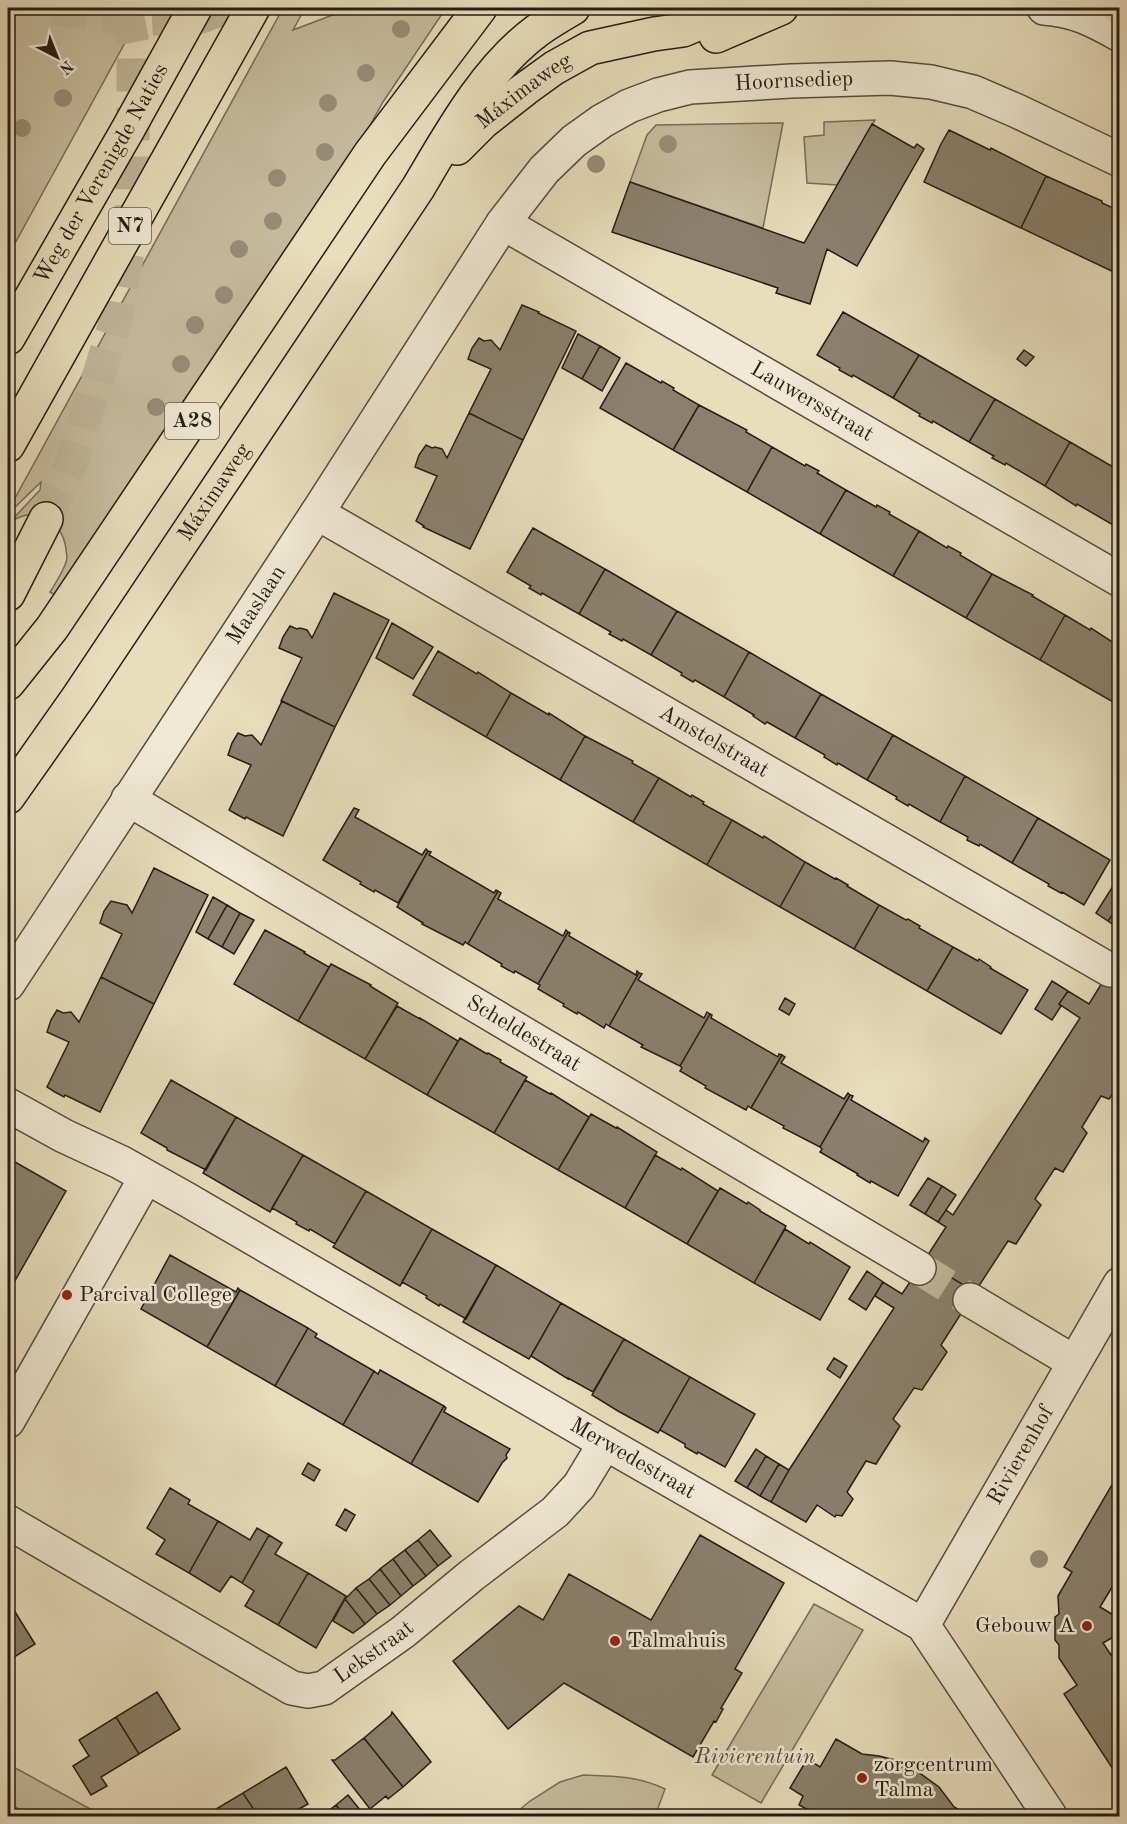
<svg xmlns="http://www.w3.org/2000/svg" width="1127" height="1824" viewBox="0 0 1127 1824" font-family="'Old Standard TT',serif">
	<style>
		.green { fill: #c7bca0; stroke: #766c5a; stroke-width: 1.5 }
		.building { fill: #8a806c; stroke: #251c15; stroke-width: 1.5 }
		.lines { fill: none; stroke-linecap: round; stroke-linejoin: round }
		.minor-tunnel { stroke: #c1b69b; stroke-width: 33; stroke-dasharray: 33 16; stroke-linecap: butt }
		.highway-tunnel { stroke: #c1b69b; stroke-width: 33; stroke-dasharray: 33 16; stroke-linecap: butt }
		.minor-casing { stroke: #564c3f; stroke-width: 36 }
		.major-casing { stroke: #251c15; stroke-width: 36 }
		.highway-casing { stroke: #251c15; stroke-width: 36 }
		.minor { stroke: #f0e9d4; stroke-width: 33 }
		.major { stroke: #e8ddbd; stroke-width: 33 }
		.highway { stroke: #e8ddbd; stroke-width: 33 }
		.tree { fill: #988d78 }
		.poi-dot { fill: #8f2418; stroke: #f0e9d4; stroke-width: 2 }
		.labels { text-anchor: middle; dominant-baseline: central; stroke-width: 5; stroke-linejoin: round; paint-order: stroke }
		.shield { fill: #f0e9d4; stroke: #625a4e; stroke-width: 1.5 }
		.shield-label { font-size: 21px; font-weight: bold; fill: #251c15 }
		.street-label { font-size: 22px; fill: #251c15; stroke: #f0e9d4 }
		.poi-label { font-size: 22px; fill: #251c15; stroke: #f0e9d4; text-anchor: start }
		.park-label { font-size: 22px; font-style: italic; fill: #564c3f; stroke: #f0e9d4 }
	</style>
	<rect width="100%" height="100%" fill="#e8ddbd"/>
	<filter id="stains"><feTurbulence type="fractalNoise" baseFrequency=".00333" numOctaves="4"/><feColorMatrix values="0 0 0 0 .2 0 0 0 0 .09 0 0 0 0 .02 0 0 0 .5 -.17"/></filter>
	<radialGradient id="worn" r=".72"><stop offset=".6" stop-color="#630" stop-opacity="0"/><stop offset="1" stop-color="#630" stop-opacity=".3"/></radialGradient>
	<path class="green" d="M8,8H144L8,256Z
		M283,8H305L293,30L351,8H446L383,102L345,170L58,597L50,592C55,584 66,567 67,558C67,555 66,552 66,549C62,518 33,504 8,524L40,490L41,482L8,514V511Z
		M875,120L837,185L807,183L804,137L824,135V122Z
		M783,123L763,228L630,182L647,135L656,125Z
		M814,1604L863,1630L761,1803L712,1775Z
		M8,1764L103,1816H32L8,1803Z
		M583,1775C613,1776 638,1776 665,1789L655,1816H640L632,1812L611,1811L598,1816H512L530,1801L560,1782Z"/>
	<path class="building" d="M872,124L914,148L917,144L924,149L857,266L827,249L810,304L776,293L778,288L612,232L630,182L804,243Z
		M949,130L990,150L991,148L1046,176L1021,228L924,182L941,144Z
		M1046,176L1102,201V203L1120,211L1118,274L1021,228Z
		M522,305L539,312L538,313L576,331L523,440L469,413L491,369L468,359L472,348L479,338L484,341L491,340L500,350Z
		M843,312L919,355L893,398L853,375L852,377L839,370L840,368L817,355Z
		M578,334L600,346L582,379L562,368Z
		M600,346L620,358L602,391L582,379Z
		M1024,350L1034,357L1026,366L1017,359Z
		M919,355L995,399L969,442L933,421L932,423L919,416L920,414L893,398Z
		M626,363L661,383L662,381L674,388L673,390L699,405L673,450L600,408Z
		M995,399L1070,442L1045,486L1006,463L1005,465L992,458L994,456L969,442Z
		M699,405L747,430L746,432L772,447L747,492L673,450Z
		M469,413L523,440L470,549L423,527L424,526L416,521L437,476L415,467L419,455L426,445L432,448L435,447L442,449L447,458Z
		M1070,442L1120,471V529L1077,504L1076,506L1045,486Z
		M772,447L805,466L806,464L819,471L817,473L846,490L820,534L747,492Z
		M846,490L876,507L877,505L890,512L889,514L919,531L893,576L820,534Z
		M533,528L605,569L579,614L542,593L541,595L529,588L531,586L507,572Z
		M919,531L947,548L948,546L961,553L960,555L992,574L966,618L893,576Z
		M605,569L677,611L651,655L623,639L622,641L609,634L611,632L579,614Z
		M992,574L1033,595L1032,596L1065,615L1040,660L966,618Z
		M334,593L389,620L335,727L281,701L302,658L279,648L283,637L290,626L297,629L300,628L307,630L312,638Z
		M677,611L749,652L724,697L695,680L693,682L681,675L682,673L651,655Z
		M1065,615L1090,630L1091,628L1120,647V690L1113,702L1040,660Z
		M392,623L433,647L413,679L376,658Z
		M438,651L477,674L478,672L511,693L486,737L413,695Z
		M749,652L821,694L795,738L767,722L765,724L753,716L754,715L724,697Z
		M511,693L549,715V713L585,736L560,780L486,737Z
		M821,694L893,735L867,780L838,763L837,765L824,757L825,755L795,738Z
		M282,701L335,727L283,836L246,817L245,819L236,814L229,810L251,765L228,755L232,743L238,733L245,736L252,735L261,745Z
		M893,735L965,776L940,822L909,804L908,806L896,799L897,797L867,780Z
		M585,736L633,761L632,763L659,778L633,822L560,780Z
		M965,776L1038,818L1012,863L980,844L979,846L967,840L968,837L940,822Z
		M659,778L691,797L692,795L704,802L703,804L732,820L707,865L633,822Z
		M354,808L359,810L355,817L422,855L426,849L428,851L398,903L375,890L374,892L360,884L361,882L323,860Z
		M1038,818L1110,860L1084,905L1062,892L1061,893L1048,886L1049,884L1012,863Z
		M732,820L763,838L764,836L805,862L780,907L707,865Z
		M428,851L431,852L429,855L494,893L496,890L498,891L468,944L465,942L463,945L422,924L423,923L397,907Z
		M805,862L835,879L836,878L848,885L847,886L879,905L854,949L780,907Z
		M154,868L208,895L154,1004L101,977L122,934L100,923L104,911L111,901L127,905L132,913Z
		M1113,886L1120,890V904L1108,921L1096,913Z
		M498,891L501,893L498,899L563,936L566,930L568,932L538,984L515,971L514,973L501,966L502,964L468,944Z
		M213,897L227,905L208,939L196,932Z
		M1120,904V929L1108,921Z
		M227,905L240,913L222,947L208,939Z
		M879,905L906,920L908,919L920,926L919,928L953,947L927,991L854,949Z
		M240,913L254,920L234,954L222,947Z
		M265,930L305,952L304,953L329,967L298,1021L234,984Z
		M568,932L570,933L569,936L636,975L637,971L639,973L609,1026L606,1024L604,1028L578,1012L577,1014L563,1006L564,1004L538,989L540,985L538,984Z
		M953,947L978,961L979,959L991,967L990,968L1028,990L1001,1034L927,991Z
		M331,964L371,985L370,986L398,1003L365,1059L298,1021Z
		M1110,970L1120,976V1083L1109,1099L1101,1096L1082,1127L1087,1133L1063,1172L1055,1168L1035,1199L1041,1205L1037,1211L1016,1244L1008,1241L975,1292L924,1261L946,1227L938,1222L946,1210L953,1215L1080,1018L1059,1004L1068,991L1089,1004Z
		M639,973L642,974L638,980L704,1018L707,1012L710,1014L680,1066L641,1047L643,1045L609,1026Z
		M101,977L154,1004L100,1112L65,1095L64,1097L55,1092L47,1087L69,1042L47,1032L51,1020L57,1010L63,1013L71,1012L79,1022Z
		M1052,981L1068,991L1059,1004L1061,1006L1052,1020L1035,1009Z
		M785,998L795,1004L789,1015L779,1009Z
		M397,1006L420,1019V1018L458,1041L427,1095L365,1059Z
		M710,1014L712,1015L711,1018L778,1057L779,1054L782,1055L751,1108L748,1106L746,1110L705,1088L706,1086L680,1071L682,1068L680,1066Z
		M460,1038L487,1054L488,1053L501,1060L500,1062L527,1077L494,1133L427,1095Z
		M782,1055L785,1057L781,1063L844,1099L848,1093L850,1095L820,1147L783,1128L784,1126L751,1108Z
		M171,1080L236,1117L206,1170L167,1150V1148L141,1133Z
		M525,1080L550,1094L551,1093L589,1117L558,1170L494,1133Z
		M850,1095L853,1096L851,1100L923,1142L925,1138L929,1141L898,1196L871,1181L870,1183L857,1175L858,1174L820,1152L822,1149L820,1147Z
		M591,1114L616,1128L617,1127L657,1152L625,1208L558,1170Z
		M236,1117L303,1155L270,1212L203,1173Z
		M303,1155L366,1191L335,1244L310,1229L309,1231L296,1224L297,1222L272,1208Z
		M655,1155L681,1170L682,1168L718,1191L687,1244L625,1208Z
		M8,1158L66,1191L8,1293Z
		M928,1178L942,1186L925,1214L910,1205Z
		M942,1186L956,1195L938,1222L925,1214Z
		M720,1188L747,1204L748,1202L760,1210V1211L786,1226L754,1283L687,1244Z
		M366,1191L432,1229L400,1286L333,1247Z
		M432,1229L496,1265L466,1319L440,1304L439,1306L426,1298L427,1296L402,1282Z
		M785,1229L809,1244L810,1242L850,1267L820,1320L754,1283Z
		M170,1255L236,1292L238,1288L240,1290L207,1347L141,1309Z
		M924,1261L975,1292L941,1345L947,1352L922,1390L914,1388L893,1419L900,1426L876,1464L866,1461L847,1492L853,1499L842,1516L836,1515L835,1517L817,1505L806,1522L771,1502L789,1470L894,1308L875,1296L883,1282L902,1294Z
		M496,1265L561,1303L529,1359L463,1322Z
		M867,1271L883,1282L866,1310L849,1299Z
		M240,1290L308,1328L275,1386L207,1347Z
		M561,1303L624,1339L593,1392L568,1378V1379L531,1356Z
		M308,1328L317,1334L315,1337L374,1371L343,1425L275,1386Z
		M624,1339L690,1377L658,1433L618,1411L592,1395Z
		M834,1358L847,1366L840,1378L827,1369Z
		M380,1370L444,1406L411,1464L343,1425L374,1371L378,1374Z
		M690,1377L755,1414L725,1467L698,1452L697,1454L685,1447V1444L660,1430Z
		M444,1406L446,1408L444,1412L510,1449L506,1455L507,1458L502,1463L478,1502L411,1464Z
		M756,1449L766,1456L747,1488L735,1481Z
		M766,1456L779,1464L760,1496L747,1488Z
		M308,1463L320,1470L314,1481L302,1474Z
		M779,1464L789,1470L771,1502L760,1496Z
		M1120,1471V1574L1100,1607L1120,1619V1633L1103,1643L1111,1655L1117,1651L1120,1655V1659L1115,1662L1120,1669V1780L1064,1694L1077,1685L1059,1658V1645L1055,1640V1617L1059,1614L1058,1596L1072,1572L1064,1567Z
		M170,1488L190,1500L188,1504L218,1521L189,1573L156,1554L165,1540L147,1528Z
		M345,1509L355,1515L346,1531L336,1525Z
		M218,1521L250,1540L257,1528L269,1535L242,1583L231,1576L220,1592L189,1573Z
		M430,1530L451,1556L438,1566L418,1540Z
		M269,1535L282,1543L275,1554L308,1573L278,1625L245,1606L254,1591L242,1583Z
		M700,1535L784,1583L735,1669L742,1673L721,1708L723,1709L716,1722L714,1721L693,1757L564,1683L508,1729L453,1661L519,1606L543,1620L569,1574L651,1620Z
		M418,1540L438,1566L426,1576L405,1550Z
		M405,1550L426,1576L413,1586L393,1559Z
		M393,1559L413,1586L401,1596L380,1569Z
		M380,1569L401,1596L390,1605L369,1579Z
		M308,1573L346,1596L316,1648L278,1625Z
		M369,1579L390,1605L377,1614L356,1588Z
		M356,1588L377,1614L365,1624L345,1599Z
		M345,1599L365,1624L353,1633L333,1621Z
		M12,1607L35,1644L8,1661V1609Z
		M157,1692L180,1729L139,1754L116,1717Z
		M392,1712L431,1762L403,1787L364,1738L391,1715Z
		M116,1717L139,1754L101,1777L107,1786L91,1795L73,1766L89,1756L79,1740Z
		M364,1738L403,1787L388,1799L386,1796L370,1809L332,1760H335Z
		M836,1739L862,1754L879,1756L895,1760L914,1769L939,1787L954,1807L971,1816H819L799,1805L803,1796L790,1788L809,1756H811L809,1760L820,1767Z
		M286,1767L308,1804L299,1809L304,1816H258L243,1793Z
		M243,1793L258,1816H207L206,1815Z
		M348,1795L365,1816H345L336,1805Z
		M336,1805L345,1816H325L323,1815Z"/>
	<g class="lines">
		<path class="minor-tunnel" d="M919,1268L970,1300"/>
		<path class="highway-tunnel" d="M55,8L68,11L134,20L201,17L226,8
			M46,519L72,461L115,323L130,242L133,158V43L126,8"/>
		<defs>
			<g id="minor">
				<path d="M1044,8C1074,10 1094,20 1120,35"/>
				<path id="s1" d="M503,223L1120,580"/>
				<path id="s2" d="M317,513L1110,970"/>
				<path id="s3" d="M128,799L919,1268"/>
				<path id="s4" d="M8,984L317,513L503,223L544,170L574,141L602,121L629,106L658,95L690,87L791,81L890,78L931,82L973,92L1017,111L1120,160"/>
				<path id="s5" d="M8,1105L64,1136L120,1162L186,1199L605,1443L923,1625L1050,1816"/>
				<path d="M970,1300L1074,1362"/>
				<path d="M8,1421L146,1177"/>
				<path id="s6" d="M8,1522L292,1688L308,1691L324,1688L403,1632L472,1575L555,1512L579,1486L605,1443"/>
				<path id="s7" d="M923,1625L1120,1284"/>
			</g>
			<g id="major">
				<path d="M1119,8H1120"/>
				<path d="M716,36L781,8"/>
				<path id="s8" d="M457,148L483,122L525,89L554,68L590,48L654,34L683,30L736,8"/>
				<path id="s9" d="M8,797L79,696L418,188C450,134 486,68 538,30C549,22 561,15 573,8"/>
			</g>
			<g id="highway">
				<path id="s10" d="M8,338L127,131L195,8"/>
				<path d="M8,445L253,8"/>
				<path d="M8,594L46,519"/>
				<path d="M8,683L52,628L370,154L480,8"/>
			</g>
		</defs>
		<use href="#minor" class="minor-casing"/>
		<use href="#major" class="major-casing"/>
		<use href="#highway" class="highway-casing"/>
		<use href="#minor" class="minor"/>
		<use href="#major" class="major"/>
		<use href="#highway" class="highway"/>
	</g>
	<g class="tree">
		<circle cx="401" cy="29" r="9"/>
		<circle cx="366" cy="73" r="9"/>
		<circle cx="63" cy="98" r="9"/>
		<circle cx="328" cy="103" r="9"/>
		<circle cx="22" cy="128" r="9"/>
		<circle cx="668" cy="144" r="9"/>
		<circle cx="325" cy="152" r="9"/>
		<circle cx="596" cy="164" r="9"/>
		<circle cx="277" cy="178" r="9"/>
		<circle cx="273" cy="221" r="9"/>
		<circle cx="239" cy="249" r="9"/>
		<circle cx="224" cy="295" r="9"/>
		<circle cx="195" cy="325" r="9"/>
		<circle cx="181" cy="364" r="9"/>
		<circle cx="156" cy="407" r="9"/>
		<circle cx="1039" cy="1559" r="9"/>
	</g>
	<g class="poi-dot">
		<circle cx="67" cy="1295" r="6"/>
		<circle cx="1087" cy="1626" r="6"/>
		<circle cx="615" cy="1641" r="6"/>
		<circle cx="862" cy="1778" r="6"/>
	</g>
	<g class="labels">
		<g class="shield">
			<rect x="109" y="208" width="42" height="36" rx="4.5"/>
			<rect x="165" y="403" width="54" height="36" rx="4.5"/>
		</g>
		<g class="shield-label">
			<text x="130" y="226">N7</text>
			<text x="192" y="421">A28</text>
		</g>
		<g class="street-label">
			<text stroke="none"><textPath href="#s4" startOffset="1250">Hoornsediep</textPath></text>
			<text stroke="none"><textPath href="#s8" startOffset="88">Máximaweg</textPath></text>
			<text stroke="none"><textPath href="#s10" startOffset="189">Weg der Verenigde Naties</textPath></text>
			<text stroke="none"><textPath href="#s1" startOffset="357">Lauwersstraat</textPath></text>
			<text stroke="none"><textPath href="#s9" startOffset="368">Máximaweg</textPath></text>
			<text stroke="none"><textPath href="#s4" startOffset="453">Maaslaan</textPath></text>
			<text stroke="none"><textPath href="#s2" startOffset="458">Amstelstraat</textPath></text>
			<text stroke="none"><textPath href="#s3" startOffset="460">Scheldestraat</textPath></text>
			<text stroke="none"><textPath href="#s7" startOffset="196">Rivierenhof</textPath></text>
			<text stroke="none"><textPath href="#s5" startOffset="718">Merwedestraat</textPath></text>
			<text stroke="none"><textPath href="#s6" startOffset="423">Lekstraat</textPath></text>
		</g>
		<g class="poi-label">
			<text x="79" y="1295">Parcival College</text>
			<text x="1075" y="1626" text-anchor="end">Gebouw A</text>
			<text x="627" y="1641">Talmahuis</text>
			<text x="874" y="1765">zorgcentrum<tspan x="874" dy="25">Talma</tspan></text>
		</g>
		<g class="park-label">
			<text x="755" y="1757">Rivierentuin</text>
		</g>
	</g>
	<rect width="1127" height="1824" fill="none" stroke="#e8ddbd" stroke-width="30"/>
	<rect x="9" y="9" width="1109" height="1806" fill="none" stroke="#251c15" stroke-width="3"/>
	<rect x="15" y="15" width="1097" height="1794" fill="none" stroke="#251c15" stroke-width="1.5"/>
	<g transform="translate(57 57) rotate(138)" stroke="#f0e9d4" stroke-width="4.5" paint-order="stroke">
	<path d="M0-4.5L10 22L0 15L-10 22Z" fill="#251c15"/>
	<text y="-9" font-size="16" font-weight="bold" text-anchor="middle" fill="#251c15">N</text>
	</g>
	<rect width="100%" height="100%" filter="url(#stains)"/>
	<rect width="100%" height="100%" fill="url(#worn)"/>
</svg>
